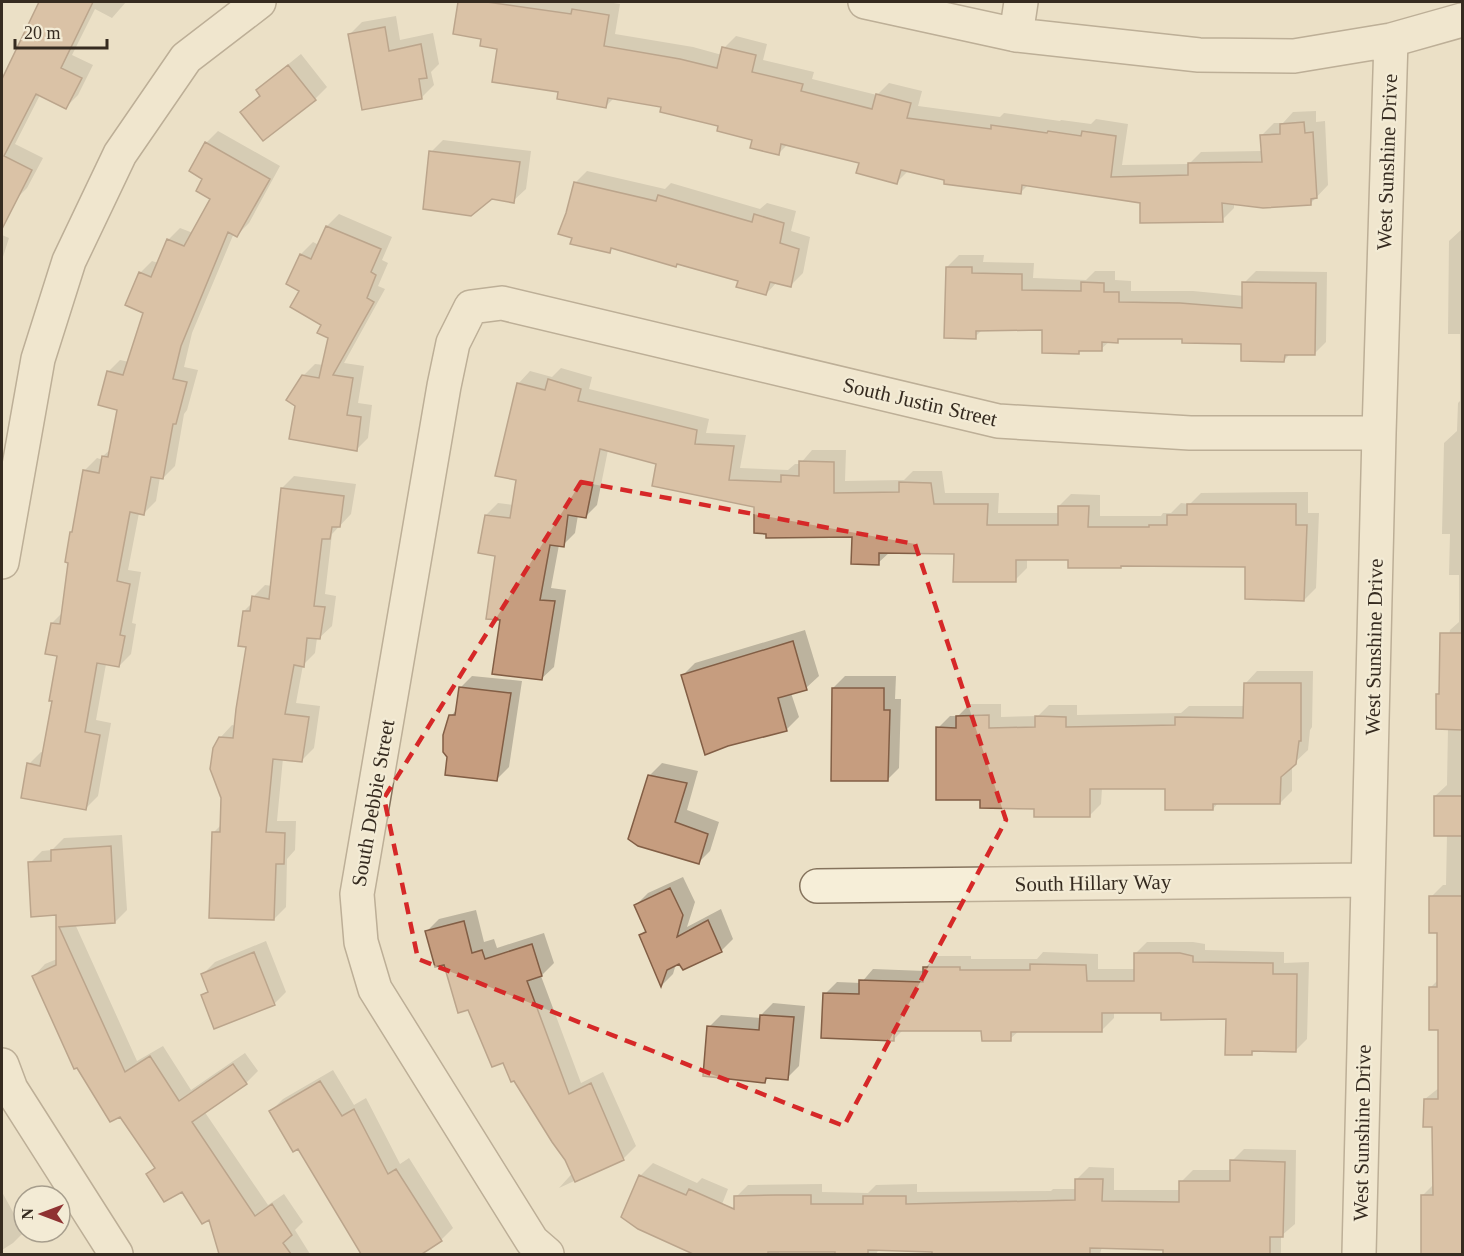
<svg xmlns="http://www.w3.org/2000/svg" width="1464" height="1256" viewBox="0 0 1464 1256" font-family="'Times New Roman',serif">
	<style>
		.shadow { fill: #0003 }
		.building { fill: #c69d7f; stroke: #825e45; stroke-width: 1.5 }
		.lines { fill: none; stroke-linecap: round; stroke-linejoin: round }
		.street-casing { stroke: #85735d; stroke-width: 36 }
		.street { stroke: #f6eed8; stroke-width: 33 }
		.marked { fill: none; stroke: #d62828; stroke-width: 4.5; stroke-dasharray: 12 8; stroke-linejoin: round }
		.labels { text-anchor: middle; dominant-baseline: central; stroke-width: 4.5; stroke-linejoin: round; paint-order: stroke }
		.street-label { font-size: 21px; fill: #362b20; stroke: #f3ebd5 }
	</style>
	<rect width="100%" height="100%" fill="#ebe0c6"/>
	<path class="shadow" d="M41,2H126L112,18L95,9L72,55L93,65L78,95L66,107L40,95L15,144L43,158L27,188L15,200L2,193V83Z
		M460,2H607L620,4L615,34L693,47L722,55L724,48L736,36L767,44L763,60L814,72L812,79L877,95L889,83L922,91L918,106L1000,117L1004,113L1060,121L1061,120L1091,124L1096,119L1128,124L1122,165L1189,164L1201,152L1262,151V135L1274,123H1283L1293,112L1316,111V122L1325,121L1328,185L1311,203H1234V208L1222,220L1141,201L1028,185L1020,193L909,170L897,182L860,162L788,144L778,154L753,139L719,125L663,106L615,97L606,106L560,91L483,37L455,33Z
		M396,16L400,40L433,33L439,64L431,72L434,85L422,97L350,34L362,22Z
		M301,54L327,87L315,99L242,112L261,94L258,91L270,79Z
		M218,131L280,166L249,223L237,235L234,233L192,333L184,367L198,370L187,410L184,414L175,466L163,478L160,477L156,501L144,513H139L128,570L141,572L132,623L136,624L131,654L119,666L106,664L96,720L111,723L98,796L86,808L29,764L41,752L44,753L53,700L58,655L52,623L63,612L71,532L74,529L85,470L97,458L103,460V456L111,449L119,409L108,372L120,360L129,362L145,312L140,273L152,261L158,263L168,240L180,228L193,233L212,198L204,178L206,143Z
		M443,140L531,151L526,189L513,201L431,152Z
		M587,171L665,189L671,183L760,209L767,203L796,211L791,231L810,237L803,273L791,285L777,282L766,294L740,280L614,247L610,251L574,237L568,214L575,183Z
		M339,214L392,237L382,260L388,263L378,286L385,289L344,363L364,366L358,403L372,405L368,438L356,450L303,376L315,364L324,365L329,337L301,291L288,284L301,254L313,242L319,245L327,226Z
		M1462,229V1254H1423V1195L1434,1184L1433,1125L1425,1099L1440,1087V1028L1430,988L1439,979V931L1431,897L1443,885H1446L1447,834L1435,796L1447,785L1448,728L1437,695L1441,691L1450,630L1459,622V575H1449L1450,534H1442L1444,443L1457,431L1458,403L1460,401V334H1448L1449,241Z
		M2,235L9,238L2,260Z
		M959,255H984L983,262L1034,263L1033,278L1086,280L1095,271H1115V280L1131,281V291H1193L1244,296V283L1256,271L1327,272L1326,342L1314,354L1291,353L1284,360L1243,343L1184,337H1121L1117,341H1110L1101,349H1082L1078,353L1044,328L983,329L975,337L947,267Z
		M561,368L592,377L589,389L709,419L706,433L746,435L740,468L788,470L795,464H800L812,450H846L845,481L904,480L913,471H942L945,493H999L998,513H1059V506L1071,494L1100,495V516H1161L1163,513H1171L1181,503L1190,504L1201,493L1308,492V513H1319L1316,588L1304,600L1247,566L1123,565L1120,567L1070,559H1027V568L1015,580L955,553L890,552L878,563L853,536L755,506L658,463L608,450L597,505L585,517L578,515L575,533L563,545H559L551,588L566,590L554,667L541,679L502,619L497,554L486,515L498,503L513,505L517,479L518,384L530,371L552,377Z
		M294,476L356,484L351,514L332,534L325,594L336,596L332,626L319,638H317L315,653L303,665L296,703L320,706L314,748L302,760L283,758L277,821H296L295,850L287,859L286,907L274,919L214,832L221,825L223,798L220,738L232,725L236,726L248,645L244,611L252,603L253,597L265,585L272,586L282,488Z
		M805,630L819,676L806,688L791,693L799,717L787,729L727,745L683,675L695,663Z
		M1257,671H1313L1312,727L1310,730L1308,750L1292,765V791L1280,803H1218L1213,809L1167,788H1102L1101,804L1089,816L982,799L938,728L950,716H958L970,704H1001V717L1038,716L1049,705H1077V715L1181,713L1189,706H1245V684Z
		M472,676L522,681L509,767L497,779L451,716L458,708L460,688Z
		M845,676H896L895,699H901L899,768L887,780L833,688Z
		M662,763L698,771L687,810L719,822L710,851L698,863L630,838L650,775Z
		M122,835L127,910L115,922L75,924L137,1061L163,1046L191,1090L245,1053L258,1071L246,1083L204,1111L268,1205L284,1194L303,1222L295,1230L310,1254H221L210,1218L183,1190L148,1174L156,1166L34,976L45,964L57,959V913L30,863L42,851L52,850L64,838Z
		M683,877L695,902L687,927L721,909L733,939L721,951L676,964L673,974L662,985L641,935L646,929L636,905L648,893Z
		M476,910L484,942L494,939L497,948L544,933L554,963L541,976L581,1083L603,1072L636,1146L624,1158L559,1188L588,1156L504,1061L469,1008L427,931L439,919Z
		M266,941L286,992L274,1004L203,995L209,989L203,974L215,962Z
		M1147,942H1193L1205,944V950L1284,952V963L1309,962L1307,1039L1295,1051L1256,1050L1251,1054L1227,1017L1162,1011H1114V1018L1102,1030H1020L1010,1039L983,1030H903L893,1040L825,994L837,982L861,983L873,969L925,971V968L937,956H971V959H1037L1043,952L1098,954V969H1135V954Z
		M773,1003L805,1006L799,1066L787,1078L769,1077L764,1082L709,1027L721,1015L761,1018V1015Z
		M333,1070L354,1105L366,1098L400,1164L409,1158L453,1228L442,1239L419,1254H364L299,1147L271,1111L283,1099Z
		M1244,1149L1296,1150L1295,1224L1281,1236V1254H1165V1248L1102,1247L1100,1254H934V1250L879,1249L876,1254H837V1250H779V1254H735L736,1197L748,1185L822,1184V1192L868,1193L876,1185L917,1184V1192L1051,1191L1053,1189H1077V1179L1089,1167L1114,1168V1190H1181V1182L1193,1170H1232V1161Z
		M653,1163L697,1183L702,1178L728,1189L707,1242L623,1217L640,1176Z
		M2,1192L24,1232L13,1243L2,1250Z"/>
	<path class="building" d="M39,2H93L61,68L82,78L66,109L36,94L4,156L32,170L2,229V79Z
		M458,2H487L571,14L572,9L609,15L604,46L680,59L717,68L722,47L756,55L752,72L803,84L801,91L872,109L876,94L911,103L907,118L991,129V125L1047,133L1048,131L1081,136L1082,131L1116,136L1111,177L1188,175V163L1262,162L1260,135L1280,134V124L1304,122L1305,133L1313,132L1317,198L1311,199V205L1263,208L1222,203L1223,222L1140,223V203L1022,185L1021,194L944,184V180L901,170L897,184L856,173L859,163L781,144L779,155L750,148L752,140L717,131L718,126L660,112L661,107L608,98L606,108L557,99L558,92L492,82L497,49L480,46L481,39L453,34Z
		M385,27L389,51L421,44L427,78L419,79L422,99L362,110L348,34Z
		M288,65L316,100L263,141L240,112L260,96L256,90Z
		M205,142L270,179L237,237L228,232L181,346L173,379L187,382L176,424H173L163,479L151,477L144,515L130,512L117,581L130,584L120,635L125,636L119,667L97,663L85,732L100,735L86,810L21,798L27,763L40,766L52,701H49L57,656L45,654L51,623L60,624L68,563L65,562L70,532H72L83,470L99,473L102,456L108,457L117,410L98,405L107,371L123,375L143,313L125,305L139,272L151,277L167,239L184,246L210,199L196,191L202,179L189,171Z
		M429,151L520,162L514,203L492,199L471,216L423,209Z
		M574,182L656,201L658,195L752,222L754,214L784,223L780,243L799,249L791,287L770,282L766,295L736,287L738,281L677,264L676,267L611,248L610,253L570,244L572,238L558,234L566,213Z
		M326,226L381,249L371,272L376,275L367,298L374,302L333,375L353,378L347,415L361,417L357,451L289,439L295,406L286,400L302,375L319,378L328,338L317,333L321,325L290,307L299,291L286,284L300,254L311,259Z
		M946,267H972V273L1022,274V290L1081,291V282L1104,283V292H1119V302L1180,303L1242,308V282L1316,283L1315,355H1285L1284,362L1241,361V344L1182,343V339H1118V343L1102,342V351H1079V354L1042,353V330L976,331V339L944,338Z
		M548,379L581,389L578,401L697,430L695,444L734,446L729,480L781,482V475L799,476V461L834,462V493L899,492V482L931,483L934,504H988L987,525H1058V506H1089L1088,527H1149V525H1167V515H1187V504H1296V525H1307L1304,601L1245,599V567L1121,566V568H1068V560H1016V582H953L954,554L879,553V565L851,564L852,537L766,538V534L754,533V507L652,486L656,464L600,449L586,518L568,515L564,547L550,545L540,600L555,601L542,680L492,674L500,620L486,619L495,556L478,553L485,515L510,518L516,480L495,476L517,383L545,390Z
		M281,488L344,496L340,527H332L330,539H322L314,606L325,607L320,639L307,638L304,667L294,665L285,714L309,717L302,762L273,759L266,832L285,833L284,864H276L274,920L209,918L212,832H220L221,798L210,769L213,748L219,737L233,738L236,709L246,647L238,646L243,611H250L252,596L269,599Z
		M1440,633H1462V730L1436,729V694H1439Z
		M793,641L807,690L778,698L787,731L728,746L705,755L681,675Z
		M1244,683H1301V741H1299L1296,764L1281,777L1280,804H1213V810H1165V789H1090V817H1034V809L980,808V800H936V727L956,728V716L989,715V728L1035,727V716L1066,717V727L1175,725V717L1243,718Z
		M459,687L511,693L497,781L445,775L447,757L443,752V735L449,715H455Z
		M832,688H884V710H890L888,781H831Z
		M648,775L687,783L675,822L708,834L699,864L638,846L628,839Z
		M1434,796H1462V836H1434Z
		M111,846L115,923L59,927L125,1072L150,1056L179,1101L233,1064L247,1084L192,1122L255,1216L272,1204L292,1235L283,1243L291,1254H219L209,1220L202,1224L182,1192L164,1202L146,1174L155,1168L120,1117L110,1122L77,1068L74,1069L32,976L56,965V915L31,917L28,862L51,861V850Z
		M670,888L683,915L677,937L708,920L722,952L683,970L679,964L667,970L661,987L639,935L646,932L634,905Z
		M1429,896H1462V1254H1421V1195H1433L1432,1127H1423L1424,1099H1438V1030H1429V987H1437V933H1429Z
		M464,921L472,953L482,950L485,959L532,944L542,976L527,981L569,1094L591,1083L624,1160L575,1182L565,1160L552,1142L514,1081L511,1082L503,1063L492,1067L468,1010L458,1013L444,965L435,967L425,931Z
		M254,952L275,1005L214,1029L201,995L208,992L201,974Z
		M1134,953H1180L1193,956V962L1273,963V974H1297L1296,1052L1252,1051V1055H1225L1226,1019L1161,1020V1013H1102V1032H1011V1041H982L981,1031H894V1041L821,1038L823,993L859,994V980L923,982V967H960V970H1030V964L1086,965L1087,981H1134Z
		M760,1015L794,1017L788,1080L766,1078L765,1083L703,1076L707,1026L759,1030Z
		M320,1081L342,1116L354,1109L388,1174L396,1169L442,1241L422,1254H361L298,1149L293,1152L269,1111Z
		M1230,1160L1285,1162L1283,1237H1270V1254H1163V1250L1090,1248V1254H932V1252L868,1250V1254H835V1252H768V1254H693L638,1229L621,1217L639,1175L686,1195L689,1189L734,1209V1196L776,1195H811V1204H863V1196H906V1204L1075,1200V1179H1103L1102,1201L1179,1202V1181H1230Z"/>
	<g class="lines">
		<defs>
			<path id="street" d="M865,2L1016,35L1199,55L1294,56L1391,40L1462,20
				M1016,35L1021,2
				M2,562L38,359L69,261L120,154L186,58L259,2
				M817,886L1368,880
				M2,1065L11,1089L116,1254
				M547,1254L532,1241L375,989L361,942L357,894L444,386L453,343L471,307L502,303L998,421L1190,433H1379
				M1359,1254L1379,433L1391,40"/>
		</defs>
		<use href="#street" class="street-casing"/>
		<use href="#street" class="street"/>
	</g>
	<path d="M0 0H1464V1256H0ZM581,482L915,544L1006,820L844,1126L418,959L384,798Z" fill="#ebe0c6" fill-opacity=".55" fill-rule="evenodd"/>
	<path class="marked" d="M581,482L915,544L1006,820L844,1126L418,959L384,798Z"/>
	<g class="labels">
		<g class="street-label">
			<text transform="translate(1387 162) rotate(-88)">West Sunshine Drive</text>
			<text transform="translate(920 402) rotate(13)">South Justin Street</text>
			<text transform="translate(1374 647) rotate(-89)">West Sunshine Drive</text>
			<text transform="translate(373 803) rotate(-80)">South Debbie Street</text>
			<text transform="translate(1093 883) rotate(-1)">South Hillary Way</text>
			<text transform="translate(1362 1133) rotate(-89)">West Sunshine Drive</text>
		</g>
	</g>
	<rect width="1464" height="1256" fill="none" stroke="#362b20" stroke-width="6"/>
	<g transform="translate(42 1214) rotate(270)"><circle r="28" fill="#f3ebd5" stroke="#a79e8d" stroke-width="1.5"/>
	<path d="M0-4.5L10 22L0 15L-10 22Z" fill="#8f3232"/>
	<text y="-9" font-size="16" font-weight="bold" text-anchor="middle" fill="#362b20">N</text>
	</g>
	<path d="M15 39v9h92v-9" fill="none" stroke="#362b20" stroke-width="3"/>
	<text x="24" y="39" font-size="18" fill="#362b20" stroke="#f3ebd5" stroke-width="4.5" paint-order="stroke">20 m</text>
</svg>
